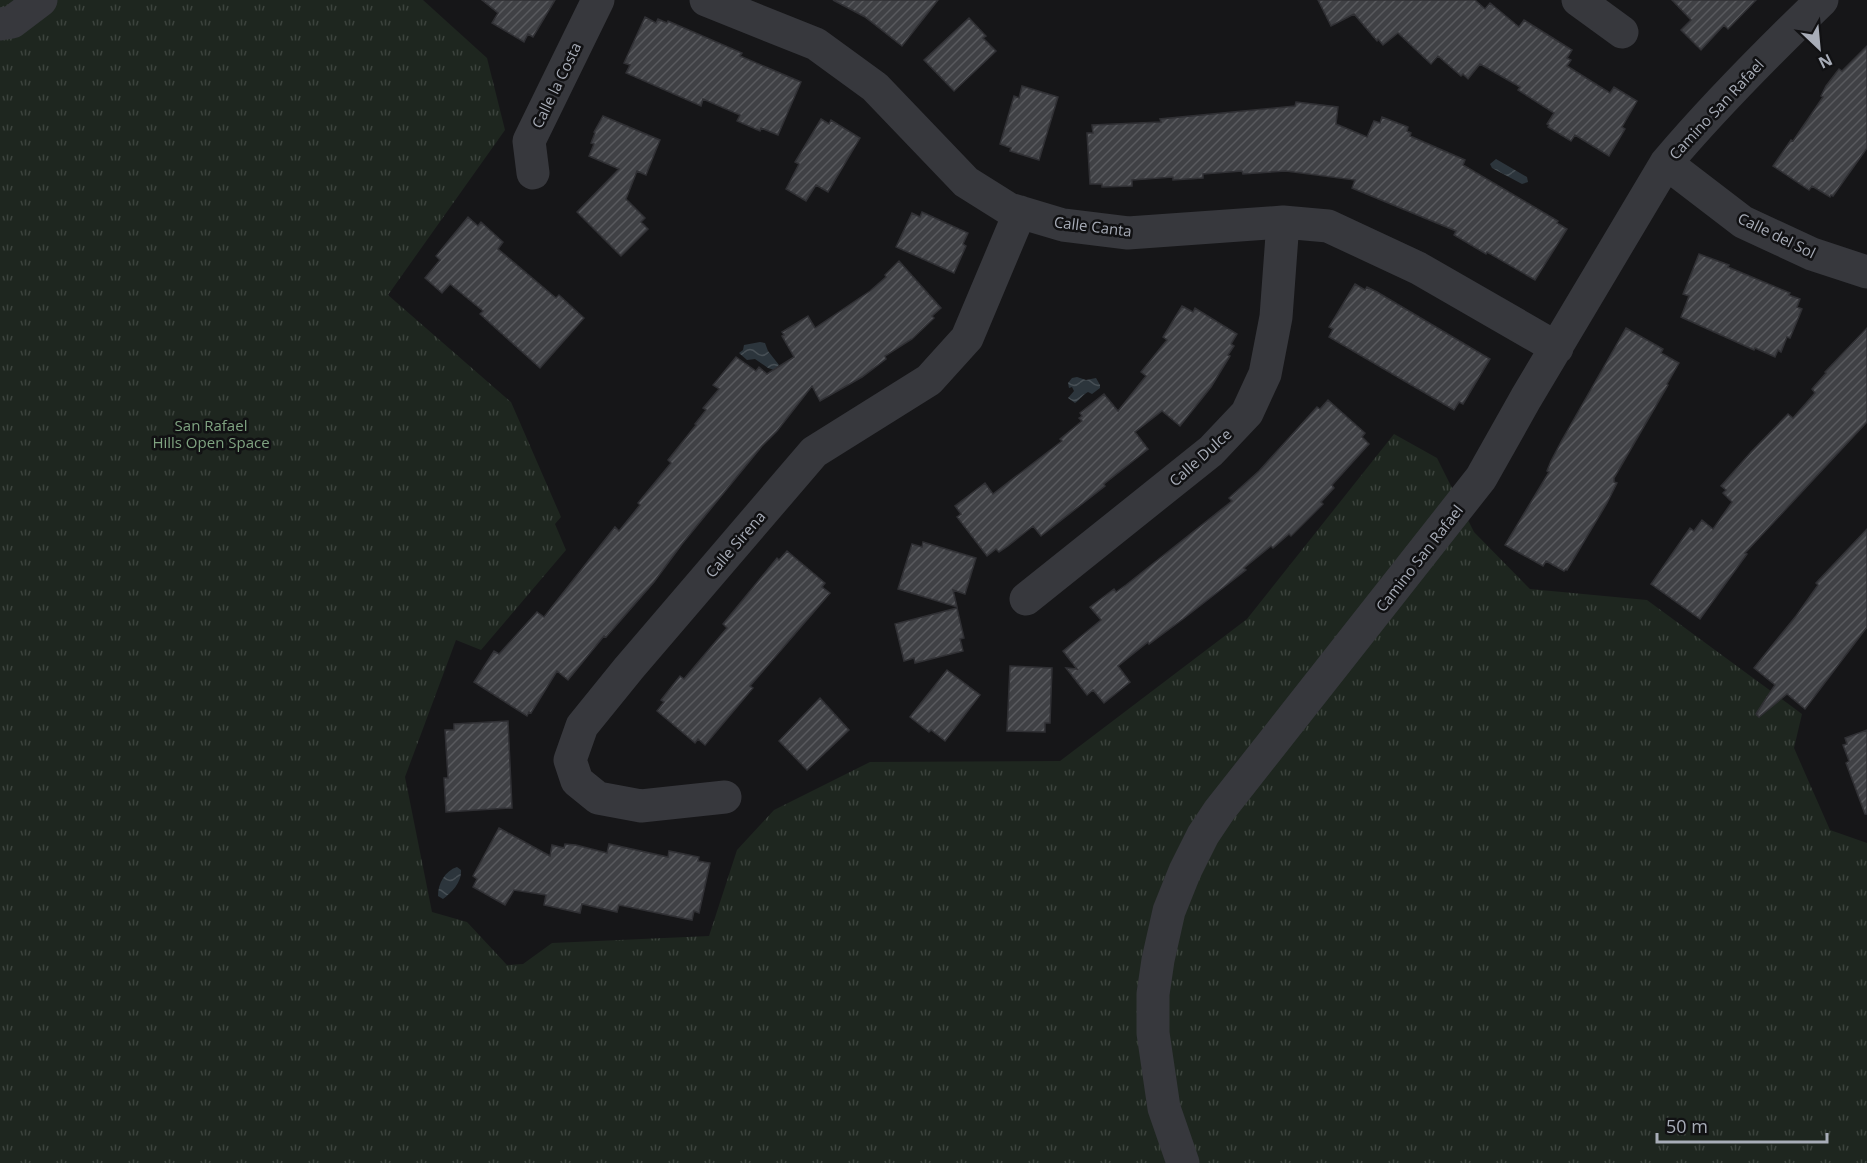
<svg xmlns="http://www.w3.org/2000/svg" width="1867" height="1163" viewBox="0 0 1867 1163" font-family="'Open Sans',sans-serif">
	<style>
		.grass { fill: url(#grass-tufts) }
		.water { fill: url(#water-waves) }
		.building { fill: url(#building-hatch); stroke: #303034; stroke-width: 1.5 }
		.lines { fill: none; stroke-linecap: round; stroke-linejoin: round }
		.minor { stroke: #37383d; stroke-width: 33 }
		.labels { text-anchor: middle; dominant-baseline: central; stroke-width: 5; stroke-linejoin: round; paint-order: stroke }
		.street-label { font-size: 15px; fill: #a8adb8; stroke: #111113 }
		.park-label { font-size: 15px; fill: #7fa381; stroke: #111113 }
	</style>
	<defs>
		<pattern id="grass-tufts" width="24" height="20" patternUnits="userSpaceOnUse" patternTransform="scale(1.5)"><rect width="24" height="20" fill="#1e261f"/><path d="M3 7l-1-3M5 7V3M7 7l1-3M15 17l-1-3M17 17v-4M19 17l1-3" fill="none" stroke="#3c433d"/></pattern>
		<pattern id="water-waves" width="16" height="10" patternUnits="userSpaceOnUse" patternTransform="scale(1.5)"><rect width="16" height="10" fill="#2c353c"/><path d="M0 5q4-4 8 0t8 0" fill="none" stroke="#485056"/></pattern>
		<pattern id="building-hatch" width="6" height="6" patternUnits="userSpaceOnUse" patternTransform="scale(1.5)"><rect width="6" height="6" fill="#404145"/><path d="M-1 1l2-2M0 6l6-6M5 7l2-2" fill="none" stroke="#595a5e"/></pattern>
	</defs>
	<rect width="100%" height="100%" fill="#161618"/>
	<path class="grass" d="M0,0H423L487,58L505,130L388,295L511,402L561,517L555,524L566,550L481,650L456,640L405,777L432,912L467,922L507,965L523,964L552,943L709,936L737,850L774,810L870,762L1060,761L1247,619L1394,434L1437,458L1474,532L1530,589L1647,600L1802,714L1794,748L1830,830L1867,843V1163H0Z"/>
	<path class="water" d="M1496,159L1527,177L1528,182L1522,184L1492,168L1490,164Z
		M760,342L765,343L768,351L779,365L774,370L768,368L755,359L747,360L739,353L743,350L744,345Z
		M1077,377L1086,380L1096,378L1100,385V388L1092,394L1088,392C1082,395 1081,399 1075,403L1068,398L1074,391L1072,387L1069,388L1068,383L1072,378Z
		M457,867L461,870C462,882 452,892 443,899L438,896C438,883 445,871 457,867Z"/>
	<path class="building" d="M482,0H555L533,37L528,34L524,42L492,23L498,13Z
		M833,0H938L902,46L865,17Z
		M1318,0H1475L1485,9L1490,3L1519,27L1524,20L1572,50L1567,58L1571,60L1567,66L1610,93L1614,87L1637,101L1622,127L1625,129L1609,156L1575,135L1571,141L1548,127L1549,125L1547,124L1554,113L1518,90L1520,87L1480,64L1468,79L1463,74L1461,76L1438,56L1431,64L1398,33L1383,45L1378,39L1377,41L1354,14L1331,26Z
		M1672,0H1756L1728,29L1724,25L1701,50L1681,30L1691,20Z
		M645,17L656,23L658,19L667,23L668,21L742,53L740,56L801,82L778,135L761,128L760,131L737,121L740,115L703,99L701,106L626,73L630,65L624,63Z
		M969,18L986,36L983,38L996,51L954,91L924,60Z
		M1867,46V148L1833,196L1831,195L1830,197L1812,186L1809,190L1773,166L1791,140L1793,141L1823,97L1821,96L1826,86L1839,69L1842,71Z
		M1022,86L1058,97L1039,160L1010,151L1011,148L1000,144L1014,96L1019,98Z
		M1296,102L1338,107L1336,124L1367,137L1374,121L1380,123L1382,117L1408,127L1407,131L1411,133L1410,136L1465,160L1463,165L1558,221L1557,223L1567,229L1535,280L1487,252L1486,254L1454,235L1456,231L1352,188L1355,180L1286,171L1243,174L1242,171L1203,174V178L1173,180V177L1132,180V186L1102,187V184H1090L1087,133H1093L1092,125L1161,122L1160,119L1295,106Z
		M603,116L660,140L646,175L637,171L626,199L645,218L641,222L648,229L621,256L577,212L619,169L589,156L594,144L591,143L595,133L594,132Z
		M821,119L829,124L831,120L860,138L828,192L816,185L806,201L786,189L799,164L795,162Z
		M922,212L968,233L963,244L966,246L954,273L896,247L912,213L920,217Z
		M468,217L478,226L481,222L503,242L498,249L556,298L559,295L584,318L540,368L480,314L483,311L450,284L442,293L425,278L440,260L436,256Z
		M1699,254L1729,265L1728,267L1790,293L1789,295L1800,299L1797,307L1802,309L1800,314L1790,338L1787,337L1781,352L1778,350L1775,357L1755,348L1754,350L1681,317L1689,296L1683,294Z
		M899,261L941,308L932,316L934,318L912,339L885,356L886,359L862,377L820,401L812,386L777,431L762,446L682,544L654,582L606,637L604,636L568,680L557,671L531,713L529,712L527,716L474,682L494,651L499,654L537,612L544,617L615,527L619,531L640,505L638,503L671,463L668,460L696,425L695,424L706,410L703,408L719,389L713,385L736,357L756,371L759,367L767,374L794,357L782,336L784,335L782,332L808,316L815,328L870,291L886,277L885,275Z
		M1355,284L1365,290L1367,287L1377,292L1490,359L1463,404L1459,402L1454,410L1329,337L1333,329L1329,327Z
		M1182,306L1193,312L1195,308L1237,334L1231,344L1234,346L1228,355L1230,356L1211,387L1180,426L1162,411L1135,432L1148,449L1104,484L1105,486L1041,536L1033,526L1008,546L999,552L996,549L987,556L957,517L961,514L955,506L985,483L993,494L1062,441L1060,439L1082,421L1079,418L1082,416L1080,413L1104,394L1118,411L1146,376L1141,372L1167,340L1163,337Z
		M1626,328L1663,349L1661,353L1679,363L1667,384L1668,385L1614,478V482L1617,483L1607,503L1567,570L1566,569L1564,571L1546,561L1543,566L1505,545L1549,472L1547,471L1551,461L1562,440Z
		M1867,328V422L1745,553L1747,554L1700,619L1651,584L1690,528L1694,531L1702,520L1713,529L1732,502L1723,493L1726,490L1721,486L1751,452L1788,414L1793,418L1815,393L1812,389L1826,373L1825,372Z
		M1328,400L1365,433L1362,437L1369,444L1332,485L1334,488L1321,502L1323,504L1291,536L1289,534L1273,548L1271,546L1244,568L1246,570L1183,619L1149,644L1148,642L1118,666L1130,682L1104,703L1093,690L1087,695L1066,668L1077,669L1063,651L1101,620L1090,607L1114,589L1116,592L1126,585L1232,501L1229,498L1259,471L1317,407L1320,409Z
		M1867,529V627L1805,709L1787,694L1759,717L1756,714L1775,685L1754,668L1796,616L1818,585L1816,583Z
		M923,542L976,558L965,594L953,590L957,607L898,589L912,544L922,547Z
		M787,551L825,583L822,587L830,593L750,686L753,688L705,745L698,739L695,743L657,711L664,702L661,700L680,676L684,679L727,628L723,624L777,558L779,560Z
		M957,608L964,638L960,639L963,651L915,663L914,658L904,661L895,624Z
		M1010,666L1052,668L1050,723H1045V732L1007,731Z
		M947,670L980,695L945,741L931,730L929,732L910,717Z
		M820,698L849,730L807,770L779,741Z
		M508,721L512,808L446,812L444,778H448L445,730H454V724Z
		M1867,730V814H1865L1846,763L1849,761L1843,745L1847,744L1845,738Z
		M499,828L550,856L552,845L564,848L565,844L576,845L607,853L609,844L668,857L669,851L699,857L698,861L710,863L699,913L694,911L692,920L619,905L617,912L582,904L580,913L544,905L546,895L514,890L505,905L473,887L477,879L473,876Z"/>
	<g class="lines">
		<path class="minor" d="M706,0L816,44L875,87L966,182L1009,209L1063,225L1128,233L1283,222L1328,226L1418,268L1557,348
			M1578,0L1622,32
			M0,24L12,22L41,0
			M1666,163L1743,222L1812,254L1867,272
			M533,173L529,141L598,0
			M1026,599L1211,451L1247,413L1265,374L1276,317L1283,222
			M725,797L641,806L598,798L577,781L570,760L582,726L629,668L814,452L929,380L967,338L1020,212
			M1183,1163L1164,1108L1153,1033V994L1158,960L1169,911L1185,871L1203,835L1219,811L1481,478L1526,398L1666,163C1715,105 1768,52 1822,0"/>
	</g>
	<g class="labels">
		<g class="street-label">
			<text transform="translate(556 85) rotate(-64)">Calle la Costa</text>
			<text transform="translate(1716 109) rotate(-47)">Camino San Rafael</text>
			<text transform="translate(1093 226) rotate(7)">Calle Canta</text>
			<text transform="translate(1777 235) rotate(26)">Calle del Sol</text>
			<text transform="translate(1200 457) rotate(-42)">Calle Dulce</text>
			<text transform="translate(735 544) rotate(-49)">Calle Sirena</text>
			<text transform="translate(1419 558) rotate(-52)">Camino San Rafael</text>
		</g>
		<g class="park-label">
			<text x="211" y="425">San Rafael<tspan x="211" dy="17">Hills Open Space</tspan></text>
		</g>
	</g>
	<g transform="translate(1819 48) rotate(154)" stroke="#111113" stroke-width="4.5" paint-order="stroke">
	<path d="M0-4.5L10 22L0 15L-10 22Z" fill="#a8adb8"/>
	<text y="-9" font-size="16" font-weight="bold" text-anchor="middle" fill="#a8adb8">N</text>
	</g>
	<path d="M1657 1133v9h170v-9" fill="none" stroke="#a8adb8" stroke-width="3"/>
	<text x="1666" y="1133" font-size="18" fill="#a8adb8" stroke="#111113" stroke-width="4.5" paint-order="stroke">50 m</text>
</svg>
